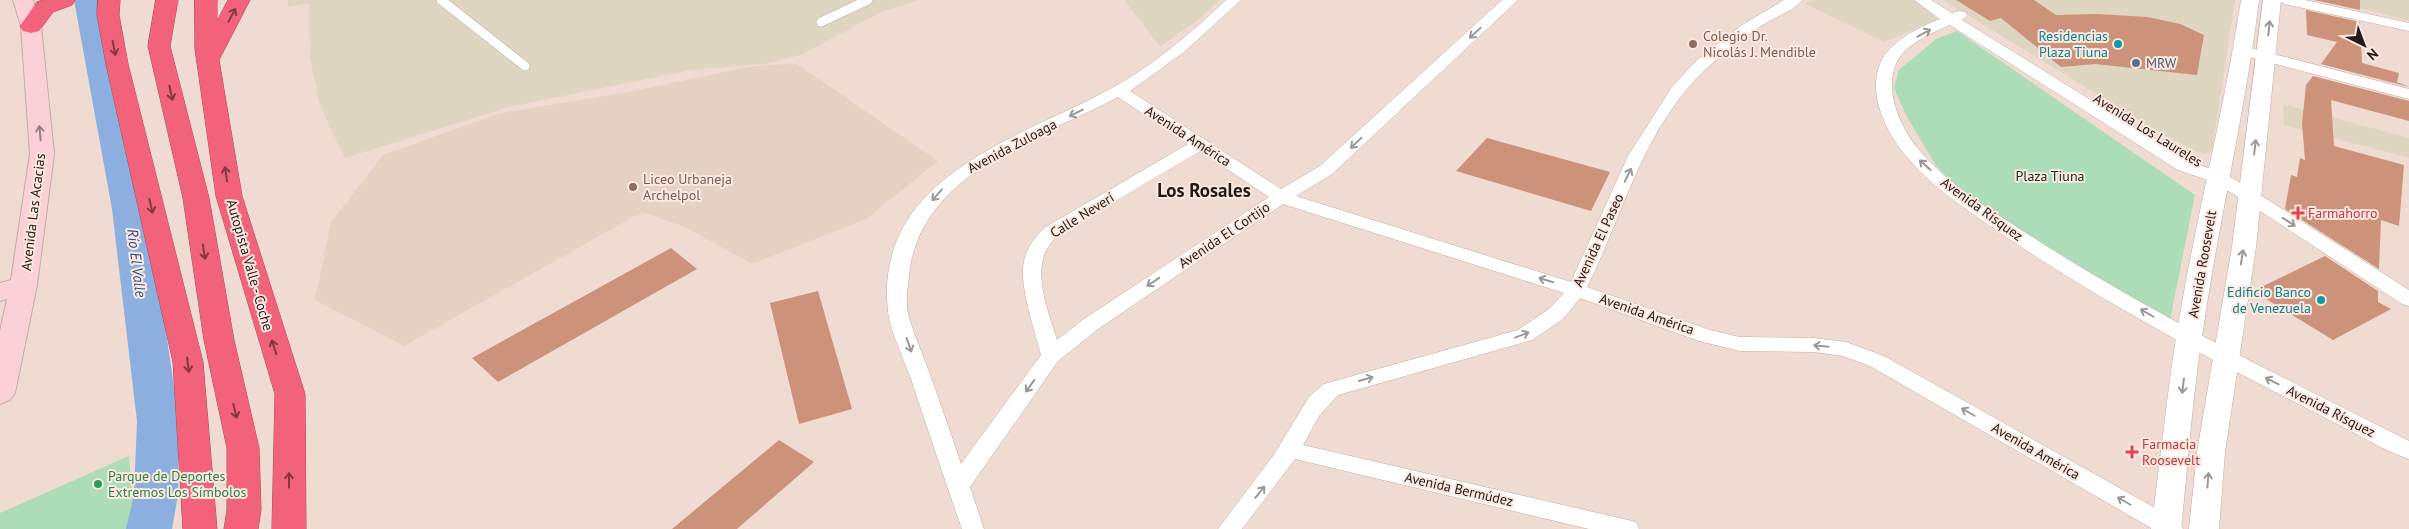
<svg xmlns="http://www.w3.org/2000/svg" width="2409" height="529" viewBox="0 0 2409 529" font-family="'PT Sans',sans-serif">
	<style>
		.commercial { fill: #dfd6c1 }
		.education { fill: #e4d3c2 }
		.green { fill: #acdcb8 }
		.lines { fill: none; stroke-linecap: round; stroke-linejoin: round }
		.river { fill: #8cafdf; fill-rule: evenodd }
		.building { fill: #cc927a }
		.service-casing { stroke: #c1aea6; stroke-width: 10 }
		.minor-casing { stroke: #c1aea6; stroke-width: 1 }
		.tertiary-casing { stroke: #c1aea6; stroke-width: 1 }
		.secondary-casing { stroke: #c1aea6; stroke-width: 2 }
		.motorway-casing { stroke: #a94957; stroke-width: 1 }
		.service { stroke: #fff; stroke-width: 9 }
		.minor { fill: #fff; fill-rule: evenodd }
		.tertiary { fill: #fff; fill-rule: evenodd }
		.secondary { fill: #fbd0d7; fill-rule: evenodd }
		.motorway { fill: #f2627a; fill-rule: evenodd }
		.oneway { stroke: #803a44 }
		.oneway2 { stroke: #9c9897 }
		.oneway3 { stroke: #997e81 }
		.education-dot { fill: #8d6e63; stroke: #fde8e0; stroke-width: 2 }
		.culture-dot { fill: #0f9aa8; stroke: #fde8e0; stroke-width: 2 }
		.service-dot { fill: #5c6f8a; stroke: #fde8e0; stroke-width: 2 }
		.health-dot { fill: #e0444e; stroke: #fde8e0; stroke-width: 2 }
		.leisure-dot { fill: #2e9e5b; stroke: #fde8e0; stroke-width: 2 }
		.labels { text-anchor: middle; dominant-baseline: central; stroke-width: 4; stroke-linejoin: round; paint-order: stroke }
		.education-label { font-size: 14px; fill: #785e54; stroke: #fde8e0; text-anchor: start }
		.culture-label { font-size: 14px; fill: #0d838f; stroke: #fde8e0; text-anchor: end }
		.service-label { font-size: 14px; fill: #4e5e75; stroke: #fde8e0; text-anchor: start }
		.street-label { font-size: 14px; fill: #221a17; stroke: #fde8e0 }
		.park-label { font-size: 14px; fill: #0a341a; stroke: #fde8e0 }
		.health-label { font-size: 14px; fill: #be3a42; stroke: #fde8e0; text-anchor: start }
		.leisure-label { font-size: 14px; fill: #27864d; stroke: #fde8e0; text-anchor: start }
		.water-label { font-size: 15px; font-style: italic; fill: #26538d; stroke: #fde8e0 }
		.district-label { font-size: 19px; font-weight: bold; fill: #221a17; stroke: #fde8e0 }
	</style>
	<rect width="100%" height="100%" fill="#f0dbd3"/>
	<path class="commercial" d="M288,0H919L881,12L801,55L765,64L691,70L509,107L345,158L320,106L310,58L309,3L288,7Z
		M1124,0H1220L1200,18L1160,47Z
		M1813,0H1912L1941,18L1884,42L1804,3Z
		M1943,0H2235L2212,151L2206,154L2196,151L2162,134Z
		M2327,0H2409V21L2395,17Z
		M2283,104L2409,138V158L2284,125Z"/>
	<path class="education" d="M797,64L938,161L866,219L752,264L685,227L642,212L404,346L315,300L331,222L383,155L500,113L634,91L753,66Z"/>
	<path class="green" d="M1957,31L2195,195L2170,320L2072,267L1966,195L1937,167L1907,117L1894,88L1899,70L1936,39Z
		M129,456L135,529H0V513Z"/>
	<g class="lines">
		<path class="river" d="M74,0H104L148,209L179,421L178,495L172,529H126L134,495L137,421L112,209Z"/>
	</g>
	<path class="building" d="M1956,0H2034L2056,15L2096,14L2148,17L2180,24L2204,35L2197,75L2095,64L2061,67L2001,18L1990,21Z
		M2314,0H2360V10Z
		M2306,10L2360,22L2362,63L2399,73L2397,82L2409,87L2321,64L2337,42L2307,35Z
		M2313,76L2409,101V121L2331,100L2334,146L2404,165L2399,226L2381,220L2379,269L2285,209L2291,175L2297,177L2300,158L2305,160L2302,123L2306,85Z
		M1487,138L1610,172L1591,211L1456,171Z
		M671,248L697,269L498,382L472,358Z
		M2325,256L2378,291V302L2391,309L2333,340L2253,291Z
		M818,291L852,409L799,424L770,303Z
		M779,440L814,462L737,529H672Z"/>
	<g class="lines">
		<defs>
			<path id="service" d="M441,0L525,66
				M821,22L868,0"/>
			<path id="minor" d="M1226,0H1241L1184,52L1130,91L1281,189L1320,166L1502,0H1518L1332,174L1296,196L1571,282L1628,156L1672,87L1697,60L1742,25L1784,0H1802C1795,10 1775,17 1764,24C1739,40 1716,58 1696,79C1641,137 1622,217 1587,287L1710,330L1740,337L1814,338L1846,342L1884,356L2180,522L2183,529H2153L1870,366L1843,356L1814,352L1740,351L1699,341L1580,298L1563,319L1532,340L1338,395L1319,416L1303,445L1628,520L1636,522L1639,529H1589L1295,459L1242,529H1218L1273,456L1309,397L1324,384L1518,330L1549,309L1564,293L1283,204L1098,329L1058,361L970,487L984,529H962C944,478 927,427 910,376C903,357 890,330 888,311C873,176 1021,138 1112,88C1154,65 1191,33 1226,0ZM1118,97L1188,144L1044,228C1036,237 1028,246 1025,257C1017,283 1035,329 1041,355L961,464C950,430 938,397 926,364C920,347 912,330 908,313C905,302 908,287 909,276C918,173 1041,138 1118,97ZM1200,151L1269,197L1084,319L1057,340C1050,316 1035,281 1044,256C1046,248 1052,242 1056,236Z
				M1914,0H1931L1952,13L1960,11L1965,12L1967,15L1962,20L2190,162L2223,173L2254,191L2409,290V306L2402,304L2242,199L2211,181L2178,170L1950,25C1932,33 1904,44 1896,64C1884,92 1901,129 1920,151C1952,189 1999,215 2040,242C2158,317 2284,378 2409,441V459C2387,452 2367,439 2347,429C2307,408 2267,388 2227,367C2150,326 2074,283 2002,234C1969,211 1935,190 1909,159C1888,136 1867,96 1880,64C1890,41 1918,28 1940,19Z
				M2278,0H2305L2409,23V31L2285,4Z
				M2243,46L2409,89V99L2238,54L2235,51L2238,48Z"/>
			<path id="tertiary" d="M2241,0H2259C2245,113 2218,224 2202,337C2192,400 2188,465 2181,529H2151C2160,465 2166,401 2176,338C2194,225 2224,113 2241,0Z
				M2263,0H2281L2256,247L2225,452L2219,529H2189L2197,452L2232,247Z"/>
			<path id="secondary" d="M13,0H33L41,26L54,154L37,285L15,393L10,400L0,404V331L7,299L0,301V283L11,280L30,154L21,26Z"/>
			<path id="motorway" d="M44,0H75L72,5L53,12L39,31L31,33L23,31L20,26L37,2Z
				M98,0H120L119,15L128,64L203,362L217,529H183L173,362L106,64L97,15Z
				M156,0H178L170,46L209,198L234,340L259,448L261,510L258,529H224L227,510V448L204,340L183,198L148,46Z
				M195,0H217V21L228,0H250L219,60L242,196L305,394L306,529H272L275,394L216,196L195,49Z"/>
		</defs>
		<use href="#service" class="service-casing"/>
		<use href="#minor" class="minor-casing"/>
		<use href="#tertiary" class="tertiary-casing"/>
		<use href="#secondary" class="secondary-casing"/>
		<use href="#motorway" class="motorway-casing"/>
		<use href="#service" class="service"/>
		<use href="#minor" class="minor"/>
		<use href="#tertiary" class="tertiary"/>
		<use href="#secondary" class="secondary"/>
		<use href="#motorway" class="motorway"/>
	</g>
	<defs><path id="oneway-shaft" d="M-6 0H5M1.5-3L5.5 0L1.5 3" fill="none" stroke-width="1.6" stroke-linecap="round" stroke-linejoin="round" transform="scale(1.25)"/></defs>
	<g class="oneway">
		<use href="#oneway-shaft" transform="translate(232 15) rotate(-62)"/>
		<use href="#oneway-shaft" transform="translate(114 48) rotate(79)"/>
		<use href="#oneway-shaft" transform="translate(171 93) rotate(77)"/>
		<use href="#oneway-shaft" transform="translate(226 174) rotate(-99)"/>
		<use href="#oneway-shaft" transform="translate(151 206) rotate(77)"/>
		<use href="#oneway-shaft" transform="translate(204 252) rotate(81)"/>
		<use href="#oneway-shaft" transform="translate(274 347) rotate(-108)"/>
		<use href="#oneway-shaft" transform="translate(188 365) rotate(83)"/>
		<use href="#oneway-shaft" transform="translate(235 411) rotate(77)"/>
		<use href="#oneway-shaft" transform="translate(289 480) rotate(-90)"/>
	</g>
	<g class="oneway2">
		<use href="#oneway-shaft" transform="translate(2269 28) rotate(-84)"/>
		<use href="#oneway-shaft" transform="translate(1475 33) rotate(137)"/>
		<use href="#oneway-shaft" transform="translate(1924 33) rotate(-28)"/>
		<use href="#oneway-shaft" transform="translate(1076 113) rotate(153)"/>
		<use href="#oneway-shaft" transform="translate(1356 143) rotate(137)"/>
		<use href="#oneway-shaft" transform="translate(2255 147) rotate(-83)"/>
		<use href="#oneway-shaft" transform="translate(1925 165) rotate(-138)"/>
		<use href="#oneway-shaft" transform="translate(1628 175) rotate(-64)"/>
		<use href="#oneway-shaft" transform="translate(937 195) rotate(132)"/>
		<use href="#oneway-shaft" transform="translate(2289 222) rotate(33)"/>
		<use href="#oneway-shaft" transform="translate(2242 257) rotate(-81)"/>
		<use href="#oneway-shaft" transform="translate(1546 280) rotate(-163)"/>
		<use href="#oneway-shaft" transform="translate(1153 282) rotate(146)"/>
		<use href="#oneway-shaft" transform="translate(2147 313) rotate(-150)"/>
		<use href="#oneway-shaft" transform="translate(1522 335) rotate(-21)"/>
		<use href="#oneway-shaft" transform="translate(909 345) rotate(71)"/>
		<use href="#oneway-shaft" transform="translate(1821 346) rotate(-174)"/>
		<use href="#oneway-shaft" transform="translate(1366 379) rotate(-16)"/>
		<use href="#oneway-shaft" transform="translate(2272 381) rotate(-153)"/>
		<use href="#oneway-shaft" transform="translate(1030 386) rotate(126)"/>
		<use href="#oneway-shaft" transform="translate(2183 386) rotate(97)"/>
		<use href="#oneway-shaft" transform="translate(1968 412) rotate(-150)"/>
		<use href="#oneway-shaft" transform="translate(2208 480) rotate(-85)"/>
		<use href="#oneway-shaft" transform="translate(1260 492) rotate(-51)"/>
		<use href="#oneway-shaft" transform="translate(2124 501) rotate(-150)"/>
	</g>
	<use class="oneway3" href="#oneway-shaft" transform="translate(40 133) rotate(-95)"/>
	<g class="education-dot">
		<circle cx="1693" cy="44" r="5"/>
		<circle cx="633" cy="187" r="5"/>
	</g>
	<g class="culture-dot">
		<circle cx="2118" cy="44" r="5"/>
		<circle cx="2321" cy="300" r="5"/>
	</g>
	<circle class="service-dot" cx="2136" cy="63" r="5"/>
	<g class="health-dot">
		<path d="M2295.5 205.5h5v5h5v5h-5v5h-5v-5h-5v-5h5z"/>
		<path d="M2129.5 444.5h5v5h5v5h-5v5h-5v-5h-5v-5h5z"/>
	</g>
	<circle class="leisure-dot" cx="98" cy="484" r="5"/>
	<g class="labels">
		<g class="education-label">
			<text x="1703" y="36">Colegio Dr.<tspan x="1703" dy="16">Nicolás J. Mendible</tspan></text>
			<text x="643" y="179">Liceo Urbaneja<tspan x="643" dy="16">Archelpol</tspan></text>
		</g>
		<g class="culture-label">
			<text x="2108" y="36">Residencias<tspan x="2108" dy="16">Plaza Tiuna</tspan></text>
			<text x="2311" y="292">Edificio Banco<tspan x="2311" dy="16">de Venezuela</tspan></text>
		</g>
		<g class="service-label">
			<text x="2146" y="63">MRW</text>
		</g>
		<g class="street-label">
			<text transform="translate(2148 130) rotate(32)">Avenida Los Laureles</text>
			<text transform="translate(1188 136) rotate(33)">Avenida América</text>
			<text transform="translate(1012 146) rotate(-28)">Avenida Zuloaga</text>
			<text transform="translate(1982 209) rotate(36)">Avenida Rísquez</text>
			<text transform="translate(33 212) rotate(-83)">Avenida Las Acacias</text>
			<text transform="translate(1082 215) rotate(-32)">Calle Neverí</text>
			<text transform="translate(1224 235) rotate(-34)">Avenida El Cortijo</text>
			<text transform="translate(1598 240) rotate(-65)">Avenida El Paseo</text>
			<text transform="translate(2202 264) rotate(-80)">Avenida Roosevelt</text>
			<text transform="translate(250 265) rotate(74)">Autopista Valle - Coche</text>
			<text transform="translate(1647 314) rotate(19)">Avenida América</text>
			<text transform="translate(2331 411) rotate(27)">Avenida Rísquez</text>
			<text transform="translate(2036 451) rotate(30)">Avenida América</text>
			<text transform="translate(1459 489) rotate(13)">Avenida Bermúdez</text>
		</g>
		<g class="park-label">
			<text x="2050" y="176">Plaza Tiuna</text>
		</g>
		<g class="health-label">
			<text x="2308" y="213">Farmahorro</text>
			<text x="2142" y="444">Farmacia<tspan x="2142" dy="16">Roosevelt</tspan></text>
		</g>
		<g class="leisure-label">
			<text x="108" y="476">Parque de Deportes<tspan x="108" dy="16">Extremos Los Símbolos</tspan></text>
		</g>
		<g class="water-label">
			<text transform="translate(137 263) rotate(83)">Río El Valle</text>
		</g>
		<g class="district-label">
			<text x="1204" y="190">Los Rosales</text>
		</g>
	</g>
	<g transform="translate(2364 45) rotate(138)" stroke="#fde8e0" stroke-width="4" paint-order="stroke">
	<path d="M0-4L9 19L0 12L-9 19Z" fill="#221a17"/>
	<text y="-8" font-size="14" font-weight="bold" text-anchor="middle" fill="#221a17">N</text>
	</g>
</svg>
